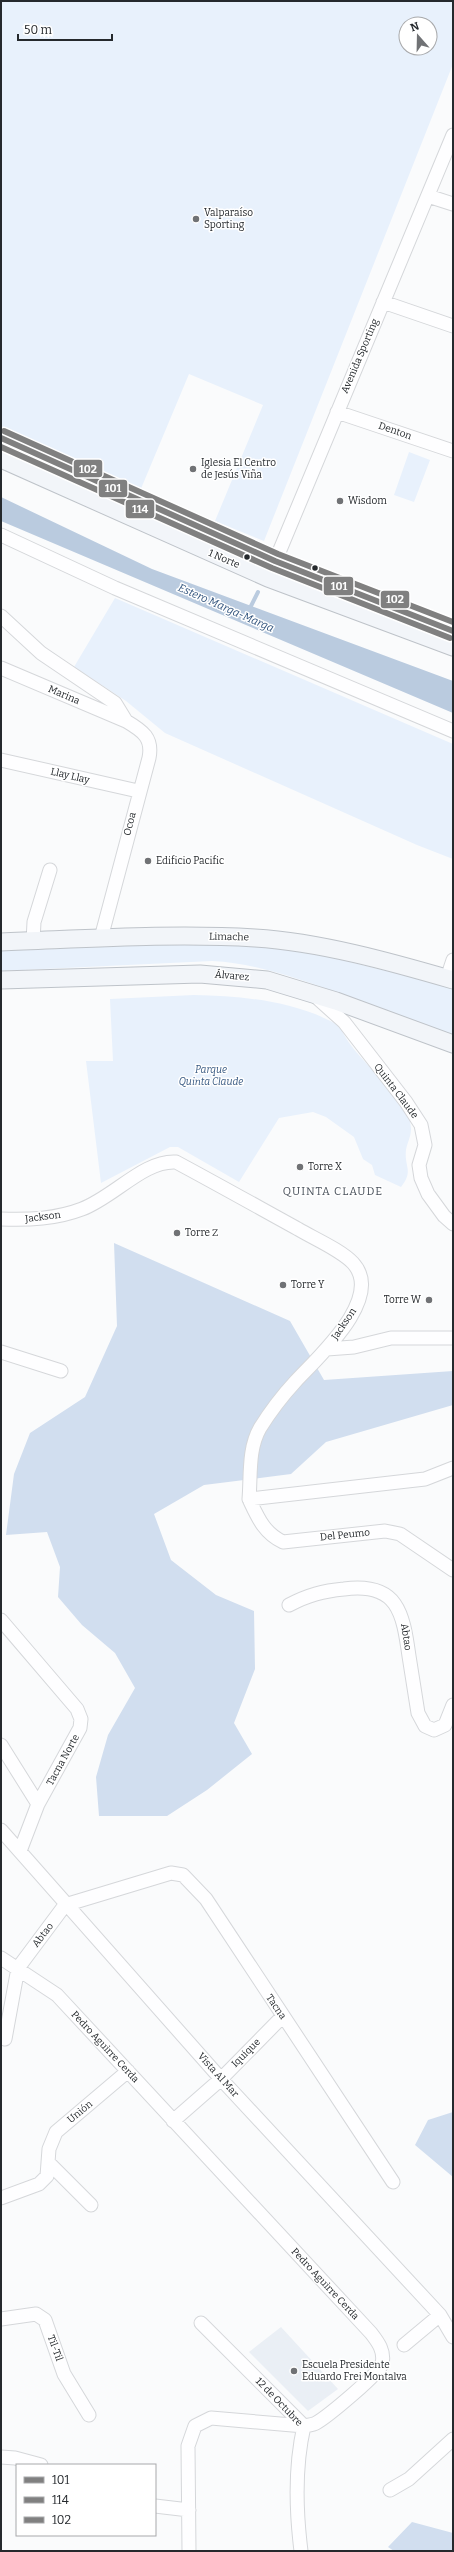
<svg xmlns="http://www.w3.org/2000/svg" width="454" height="2552" viewBox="0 0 454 2552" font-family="Bitter,serif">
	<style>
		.built { fill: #eaeff5 }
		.green { fill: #e8f1fc; fill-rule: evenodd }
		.forest { fill: #d1deef }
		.water { fill: #bacbdf }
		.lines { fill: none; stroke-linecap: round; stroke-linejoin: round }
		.stream { stroke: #bacbdf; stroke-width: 4 }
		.minor-casing { stroke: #d5d7da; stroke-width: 15 }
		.major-casing { stroke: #bec3c9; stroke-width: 19 }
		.minor { stroke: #fefeff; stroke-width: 13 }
		.major { stroke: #f2f5f9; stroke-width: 17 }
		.bus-1-casing { stroke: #fff; stroke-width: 9 }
		.bus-2-casing { stroke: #fff; stroke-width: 9 }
		.bus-3-casing { stroke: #fff; stroke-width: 9 }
		.bus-1 { stroke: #808080; stroke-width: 6 }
		.bus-2 { stroke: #808080; stroke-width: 6 }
		.bus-3 { stroke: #808080; stroke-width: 6 }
		.poi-dot { fill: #707275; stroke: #fff; stroke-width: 1.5 }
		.bus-dot { fill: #25292d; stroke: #fff; stroke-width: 1.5 }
		.labels { text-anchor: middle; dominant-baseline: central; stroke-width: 3; stroke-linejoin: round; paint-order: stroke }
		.poi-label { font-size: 10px; fill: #25292d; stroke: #fff; text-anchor: start }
		.street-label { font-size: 10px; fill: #25292d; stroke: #fff }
		.park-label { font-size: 10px; font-style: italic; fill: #375982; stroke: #fff }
		.water-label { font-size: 11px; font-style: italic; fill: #33557e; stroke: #fff }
		.neighbourhood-label { font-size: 11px; letter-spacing: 1px; fill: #49515b; stroke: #fff }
		.line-badge { stroke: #fff; stroke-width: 1.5 }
		.badge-label { font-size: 11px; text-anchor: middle; font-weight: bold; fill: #fff }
	</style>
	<rect width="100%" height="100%" fill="#fafbfc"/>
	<path class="built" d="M281,2327L338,2389L308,2411L249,2352Z"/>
	<path class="green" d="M1,1H453V64L264,541L215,521L263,405L189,374L140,491L1,430ZM406,24H430V48H406Z
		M409,452L430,460L414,502L394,495Z
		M115,598L453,744V859L417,845L165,733L126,701L74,667Z
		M235,942L292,948L453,987V1035C408,1018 364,1001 319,986C283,974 250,963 212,961L1,971V950Z
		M194,995C244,996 296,1001 340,1026C352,1060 412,1097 411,1129C411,1137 407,1143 406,1150C404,1167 414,1171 401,1187L375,1175L372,1165L363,1159L354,1137L326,1117L313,1112L279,1118L239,1182L178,1147H170L101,1183L86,1061H113L110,999Z"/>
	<path class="forest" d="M114,1243L290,1321L324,1380L453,1371V1405L326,1442L291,1474L204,1485L154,1514L171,1560L216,1595L254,1611L255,1669L234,1723L252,1754L207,1790L167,1816H99L96,1777L108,1735L135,1688L115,1653L82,1625L58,1597L60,1567L47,1532L6,1535L14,1474L30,1433L85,1397L117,1326Z
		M453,2112V2177L415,2145L428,2120Z
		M412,2522L453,2533V2551H394L388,2547Z"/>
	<path class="water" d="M1,497L152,569L453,681V713L1,521Z"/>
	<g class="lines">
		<path class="stream" d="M249,610L258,592"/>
		<defs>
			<path id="minor" d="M428,196L453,204
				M383,302L453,326
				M337,412L453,451
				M1,535L115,588L453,731
				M272,569L453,135
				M1,616L41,653L115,703L126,721
				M1,668L126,721C143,731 153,738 149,758L101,938
				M1,760L138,791
				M33,941L34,922L50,870
				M447,978L453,960
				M315,996L344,1022L406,1102L421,1125L425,1145L419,1165L421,1178L428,1194L444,1216L453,1224
				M1,1219C29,1220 56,1219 82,1209C114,1197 144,1160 176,1162C217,1184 258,1207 298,1229C313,1238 341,1250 353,1263C385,1298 318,1357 295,1382C283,1395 270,1412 260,1428C248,1449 251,1475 249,1499
				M327,1349L354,1347L391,1338H453
				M1,1352L61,1371
				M249,1499C258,1518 264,1533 283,1542L385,1531L400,1534L453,1570
				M249,1499L425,1479L453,1468
				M289,1605C308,1595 323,1591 344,1589C398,1582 403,1613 409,1656C412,1675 415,1694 418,1713L425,1726L434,1730L445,1725L453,1705
				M1,1620L77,1709L81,1719L80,1728L38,1804L20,1851
				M1,1745L38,1804
				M1,1830L221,2079L440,2315L453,2337
				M1,1958L57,1995L371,2333C378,2342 385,2351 382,2364C380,2373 327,2417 316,2423C313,2425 308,2425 304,2426L211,2418L195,2426L188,2446L189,2551
				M5,2039L18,1968L65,1905L171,1873L183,1875L206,1899L393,2182
				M173,2121L221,2079L282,2017
				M49,2163L91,2205
				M1,2198L39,2184L47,2176L49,2149L56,2132L128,2071
				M1,2319L36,2314L45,2320L64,2374L89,2415
				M201,2323L304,2426C295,2465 296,2511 301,2551
				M404,2345L440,2315
				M1,2457L15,2458L41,2465
				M390,2490L409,2479L453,2439
				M155,2506L189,2510"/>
			<path id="major" d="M1,438L275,561L453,631
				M1,459L268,578L453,647
				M1,942C85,939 171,933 255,938C320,942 391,962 453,980
				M1,980L200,974L267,980L336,1001L453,1044"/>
		</defs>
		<use href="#minor" class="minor-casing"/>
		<use href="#major" class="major-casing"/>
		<use href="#minor" class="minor"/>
		<use href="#major" class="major"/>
		<defs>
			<path id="bus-1" d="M1,438L275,561L453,631"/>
			<path id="bus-2" d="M1,447L272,568L450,638"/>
			<path id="bus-3" d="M4,431L278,554L453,622"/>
		</defs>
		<use href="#bus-1" class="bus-1-casing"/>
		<use href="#bus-2" class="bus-2-casing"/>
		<use href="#bus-3" class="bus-3-casing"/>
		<use href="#bus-1" class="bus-1"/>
		<use href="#bus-2" class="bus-2"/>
		<use href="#bus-3" class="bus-3"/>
	</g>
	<g class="poi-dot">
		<circle cx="196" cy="219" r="4"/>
		<circle cx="193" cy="469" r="4"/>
		<circle cx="340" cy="501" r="4"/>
		<circle cx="148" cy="861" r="4"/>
		<circle cx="300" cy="1167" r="4"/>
		<circle cx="177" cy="1233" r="4"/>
		<circle cx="283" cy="1285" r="4"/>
		<circle cx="429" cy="1300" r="4"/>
		<circle cx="294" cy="2371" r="4"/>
	</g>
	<g class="bus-dot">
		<circle cx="247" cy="557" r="3.5"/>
		<circle cx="315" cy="568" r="3.5"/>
	</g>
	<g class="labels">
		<g class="poi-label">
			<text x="204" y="213">Valparaíso<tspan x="204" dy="12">Sporting</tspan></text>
			<text x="201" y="463">Iglesia El Centro<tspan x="201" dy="12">de Jesús Viña</tspan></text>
			<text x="348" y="501">Wisdom</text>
			<text x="156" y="861">Edificio Pacific</text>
			<text x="308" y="1167">Torre X</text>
			<text x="185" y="1233">Torre Z</text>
			<text x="291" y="1285">Torre Y</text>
			<text x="421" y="1300" text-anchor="end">Torre W</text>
			<text x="302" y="2365">Escuela Presidente<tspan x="302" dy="12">Eduardo Frei Montalva</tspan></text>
		</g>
		<g class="street-label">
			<text transform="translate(360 356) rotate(-67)">Avenida Sporting</text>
			<text transform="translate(395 431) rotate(19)">Denton</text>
			<text transform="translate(224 559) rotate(23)">1 Norte</text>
			<text transform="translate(64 695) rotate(23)">Marina</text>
			<text transform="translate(70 776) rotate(13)">Llay Llay</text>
			<text transform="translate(130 824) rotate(-76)">Ocoa</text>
			<text transform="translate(229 937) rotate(1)">Limache</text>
			<text transform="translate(232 976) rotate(5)">Álvarez</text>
			<text transform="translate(396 1091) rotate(53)">Quinta Claude</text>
			<text transform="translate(43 1217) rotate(-7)">Jackson</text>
			<text transform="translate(344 1324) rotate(-56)">Jackson</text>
			<text transform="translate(345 1535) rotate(-6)">Del Peumo</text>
			<text transform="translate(406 1637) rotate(81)">Abtao</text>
			<text transform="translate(63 1760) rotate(-61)">Tacna Norte</text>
			<text transform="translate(43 1935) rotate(-53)">Abtao</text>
			<text transform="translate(276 2007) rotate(56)">Tacna</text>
			<text transform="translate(105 2047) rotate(47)">Pedro Aguirre Cerda</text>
			<text transform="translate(246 2053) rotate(-45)">Iquique</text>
			<text transform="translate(218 2075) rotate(48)">Vista Al Mar</text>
			<text transform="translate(80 2112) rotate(-40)">Unión</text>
			<text transform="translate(325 2284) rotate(47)">Pedro Aguirre Cerda</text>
			<text transform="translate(55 2348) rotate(70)">Til-Til</text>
			<text transform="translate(279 2402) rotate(46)">12 de Octubre</text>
		</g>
		<g class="park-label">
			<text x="211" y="1070">Parque<tspan x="211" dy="12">Quinta Claude</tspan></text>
		</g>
		<g class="water-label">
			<text transform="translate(226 608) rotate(24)">Estero Marga-Marga</text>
		</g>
		<g class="neighbourhood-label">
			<text x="333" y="1191">QUINTA CLAUDE</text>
		</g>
	</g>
	<g class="line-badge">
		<rect x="73" y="459" width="30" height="19" rx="4" fill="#808080"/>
		<rect x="98" y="479" width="30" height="19" rx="4" fill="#808080"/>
		<rect x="125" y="499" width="30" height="20" rx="4" fill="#808080"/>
		<rect x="323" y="576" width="31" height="20" rx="4" fill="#808080"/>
		<rect x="380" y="590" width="30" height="19" rx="4" fill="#808080"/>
	</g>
	<g class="badge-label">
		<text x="88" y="473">102</text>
		<text x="113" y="492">101</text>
		<text x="140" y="513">114</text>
		<text x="339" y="590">101</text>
		<text x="395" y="603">102</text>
	</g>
	<rect width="454" height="2552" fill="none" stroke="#25292d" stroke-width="4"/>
	<rect x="16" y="2464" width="140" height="72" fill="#ffffff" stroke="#a8a9ab"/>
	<rect x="24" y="2477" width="20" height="6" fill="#808080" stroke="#a8a9ab"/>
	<text x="52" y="2484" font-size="12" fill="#25292d">101</text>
	<rect x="24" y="2497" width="20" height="6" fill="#808080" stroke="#a8a9ab"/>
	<text x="52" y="2504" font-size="12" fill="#25292d">114</text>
	<rect x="24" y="2517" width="20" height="6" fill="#808080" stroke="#a8a9ab"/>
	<text x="52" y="2524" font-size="12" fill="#25292d">102</text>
	<g transform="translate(418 36) rotate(340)"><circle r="19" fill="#ffffff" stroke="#a8a9ab"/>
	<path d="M0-3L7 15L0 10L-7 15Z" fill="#707275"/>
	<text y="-6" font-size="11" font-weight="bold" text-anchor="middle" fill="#25292d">N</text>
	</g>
	<path d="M18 34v6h94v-6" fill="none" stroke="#25292d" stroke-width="2"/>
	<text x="24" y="34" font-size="12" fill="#25292d" stroke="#ffffff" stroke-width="3" paint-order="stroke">50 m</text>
</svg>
